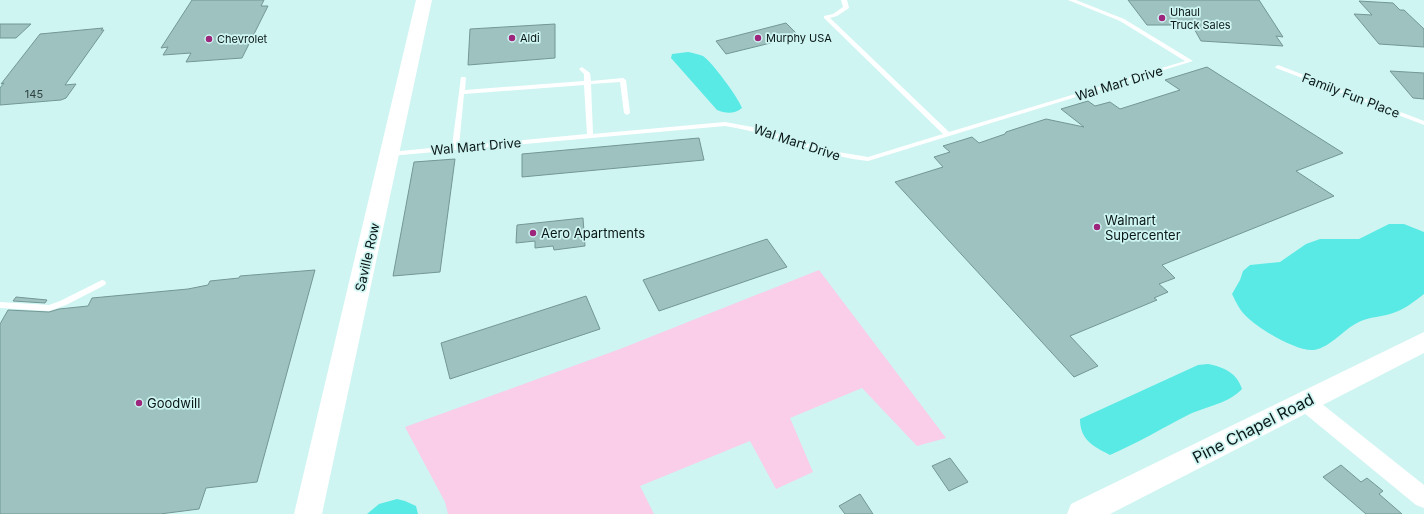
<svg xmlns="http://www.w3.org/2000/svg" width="1424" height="514" viewBox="0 0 1424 514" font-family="Inter,sans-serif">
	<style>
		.green { fill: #facde8 }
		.water { fill: #5aeae5 }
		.building { fill: #9dc2bf; stroke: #739795 }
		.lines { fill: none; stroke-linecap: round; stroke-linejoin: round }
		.lane { fill: #fff; fill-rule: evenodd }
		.street { fill: #fff; fill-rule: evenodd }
		.secondary { fill: #fff; fill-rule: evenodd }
		.poi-dot { fill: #9e257c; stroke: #cff5f2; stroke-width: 1.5 }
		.labels { text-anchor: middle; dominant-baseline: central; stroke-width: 3.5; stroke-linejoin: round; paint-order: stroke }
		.far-poi-label { font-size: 11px; fill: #091717; stroke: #cff5f2; text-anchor: start }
		.number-label { font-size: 11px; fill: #2e4241 }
		.street-label { font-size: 13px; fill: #091717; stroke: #cff5f2 }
		.poi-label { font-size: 13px; fill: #091717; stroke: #cff5f2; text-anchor: start }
		.near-street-label { font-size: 16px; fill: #091717; stroke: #cff5f2 }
	</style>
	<rect width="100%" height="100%" fill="#cff5f2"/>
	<path class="green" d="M819,270L946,438L917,446L862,388L790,418L813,472L776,489L750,441L640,486L654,514H448L445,502L405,427L620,349Z"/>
	<path class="water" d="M688,52C693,53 698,54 703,56C712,62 738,97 742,108C734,114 727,114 717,110L671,58L672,54Z
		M1389,224H1404L1424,232V294C1414,302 1402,311 1390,314C1380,317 1370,317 1361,321C1344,328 1332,347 1314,350C1297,352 1259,329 1247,317C1240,311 1236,302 1232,294L1240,280L1243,271L1250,265L1280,262L1306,244L1320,239H1359Z
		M1208,364C1224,367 1237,373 1242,389C1229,403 1208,406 1190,414C1164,427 1138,443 1110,455C1093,446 1080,440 1080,419L1198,365Z
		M397,499L405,501L416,506L418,514H367L379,504Z"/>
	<path class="building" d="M192,0H264L261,6H268L242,58L186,62L191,53L163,55L168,47L161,48Z
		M1128,0H1259L1283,37L1276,36L1283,46L1201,41L1192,25H1147Z
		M1359,1L1393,3L1400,10H1404L1424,29V47L1379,44L1354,14L1372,15Z
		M786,23L799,36L726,54L716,41Z
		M0,24H31L16,38H0Z
		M555,24V58L468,65L470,29Z
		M103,28L101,30H104L65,85L76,84L66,98L61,100L0,105V88L4,83L1,84L40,34Z
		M1207,67L1343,153L1296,171L1334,196L1162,265L1175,278L1159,284L1168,292L1154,298L1157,300L1070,336L1098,366L1074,377L895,182L943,167L934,157L950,152L943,146L972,137L979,143L1005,134L1006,132L1046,119L1084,127L1061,109L1088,101L1095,106L1110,102L1120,109L1180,90L1165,80Z
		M1390,71L1424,73V99L1413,98Z
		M699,138L704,160L522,177V154Z
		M455,159L440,272L393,276L414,162Z
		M583,218L585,246L554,250L553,246L535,248V241L516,243L517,225Z
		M767,239L787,267L659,311L643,280Z
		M315,270L257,482L206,488L199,509L160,514H0V324L8,310L49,312L59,309L88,306L92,298L188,289L208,285L210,281L239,278L240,276Z
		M586,296L600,329L450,379L441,343Z
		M16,297L47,300L45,303L13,301Z
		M950,458L968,482L949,491L932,466Z
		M1341,465L1361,482L1367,478L1383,491L1379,494L1402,514H1366L1323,477Z
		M860,494L873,514H845L839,506Z"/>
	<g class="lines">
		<path class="lane" d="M841,0H847L849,8L837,16L830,18L949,132L1185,61L1120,21L1068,0H1076L1124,19L1193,61L868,161C819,156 774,133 725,126L390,156L386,154L390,152L452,146L461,77H465L466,78L465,90L584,81V74L579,69L582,67L590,73L591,81L623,78L626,80L630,113L627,115L624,113L620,82L591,84L593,134L725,122L763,129L832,151L868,157L943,134L824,18V16L833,14L843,7ZM584,85L587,134L459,146L464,94Z
			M1278,65L1424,121V125L1276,68L1275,67Z
			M102,280L105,281L106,283L105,285L66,305L49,311L0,308V302L49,305L60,301Z"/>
		<path class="street" d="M1305,393L1312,396L1424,485V508L1416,505L1298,408L1295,402L1298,396Z"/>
		<path class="secondary" d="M416,0H432L322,514H294Z
			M1424,332V353L1110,514H1067L1071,504Z"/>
	</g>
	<g class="poi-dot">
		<circle cx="1162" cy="18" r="4"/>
		<circle cx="512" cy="38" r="4"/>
		<circle cx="758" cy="38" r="4"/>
		<circle cx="209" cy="39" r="4"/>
		<circle cx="1097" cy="227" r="4"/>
		<circle cx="533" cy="233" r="4"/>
		<circle cx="139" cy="403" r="4"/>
	</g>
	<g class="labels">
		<g class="far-poi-label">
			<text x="1170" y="12">Uhaul<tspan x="1170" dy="13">Truck Sales</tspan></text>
			<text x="520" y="38">Aldi</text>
			<text x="766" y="38">Murphy USA</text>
			<text x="217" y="39">Chevrolet</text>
		</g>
		<g class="number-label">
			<text x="34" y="94">145</text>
		</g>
		<g class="street-label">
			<text transform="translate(1119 83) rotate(-17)">Wal Mart Drive</text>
			<text transform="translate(1351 95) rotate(21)">Family Fun Place</text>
			<text transform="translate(797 142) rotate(18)">Wal Mart Drive</text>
			<text transform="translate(476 146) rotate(-5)">Wal Mart Drive</text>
			<text transform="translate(367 257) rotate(-77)">Saville Row</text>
		</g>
		<g class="poi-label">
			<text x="1105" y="220">Walmart<tspan x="1105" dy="15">Supercenter</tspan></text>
			<text x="541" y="233">Aero Apartments</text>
			<text x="147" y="403">Goodwill</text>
		</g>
		<g class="near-street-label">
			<text transform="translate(1253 428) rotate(-27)">Pine Chapel Road</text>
		</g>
	</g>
</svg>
